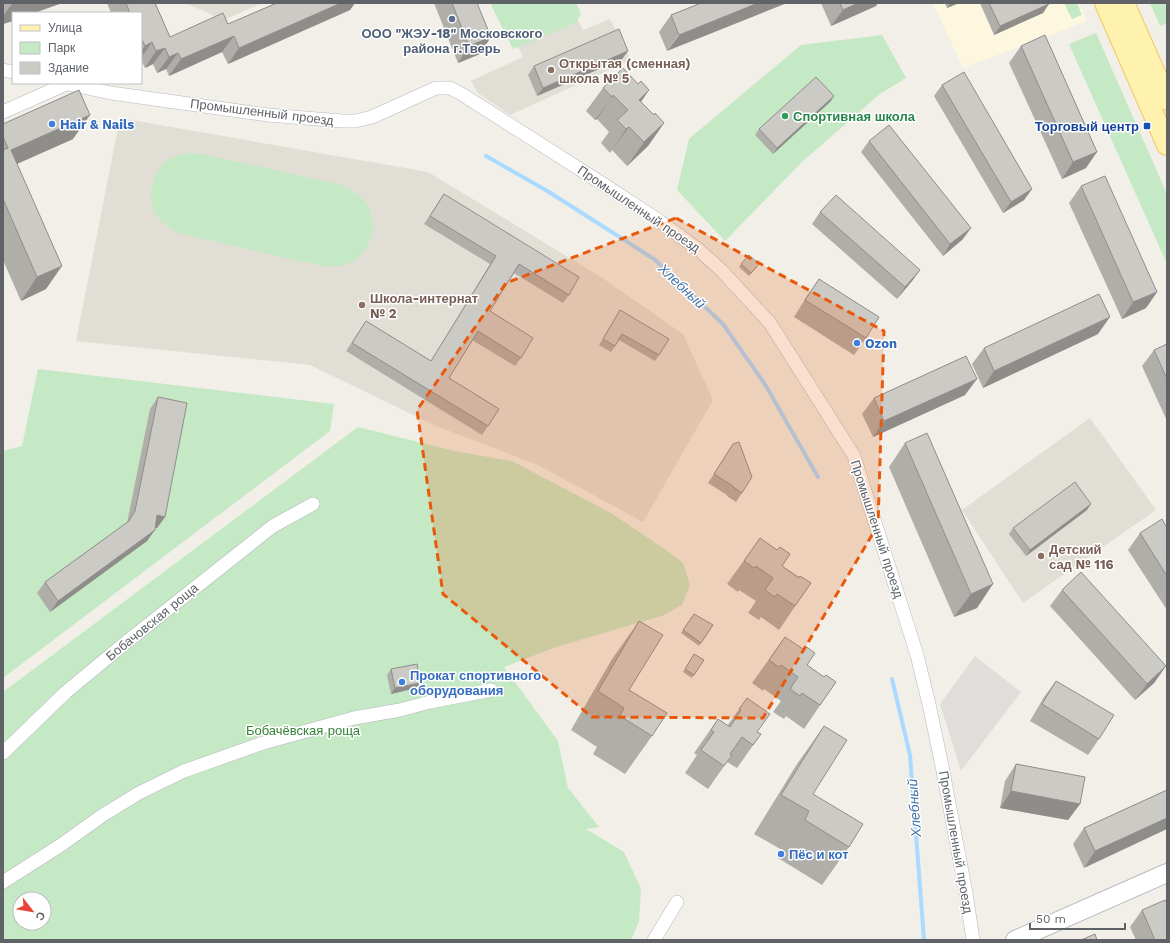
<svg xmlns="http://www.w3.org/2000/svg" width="1170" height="943" viewBox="0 0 1170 943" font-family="'Work Sans',sans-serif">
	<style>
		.commercial { fill: #fef7e0 }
		.industrial { fill: #e0deda }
		.education { fill: #e1ded6 }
		.green { fill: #c5e8c5; fill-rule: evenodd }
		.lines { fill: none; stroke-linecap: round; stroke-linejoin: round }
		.stream { stroke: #aadaff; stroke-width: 4 }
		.street-casing { stroke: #b5b8bc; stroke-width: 14 }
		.secondary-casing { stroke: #b6babf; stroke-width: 20 }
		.primary-casing { stroke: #f2c960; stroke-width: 22 }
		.street { stroke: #fff; stroke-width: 13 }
		.secondary { stroke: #fff; stroke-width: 18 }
		.primary { stroke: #fff2af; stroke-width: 20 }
		.wall { fill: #afaea9 }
		.shaded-wall { fill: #8f8d8a }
		.building { fill: #cccac5; stroke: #8f8d8a }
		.marked { fill: #e8590c; fill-opacity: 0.2; stroke: #e8590c; stroke-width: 3; stroke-dasharray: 8 5; stroke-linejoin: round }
		.service-dot { fill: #5c6f8a; stroke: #fff; stroke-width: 1.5 }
		.education-dot { fill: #8d6e63; stroke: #fff; stroke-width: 1.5 }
		.leisure-dot { fill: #2e9e5b; stroke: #fff; stroke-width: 1.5 }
		.shop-dot { fill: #3f7fe0; stroke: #fff; stroke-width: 1.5 }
		.transit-dot { fill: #1a4fb4; stroke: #fff; stroke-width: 1.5 }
		.labels { text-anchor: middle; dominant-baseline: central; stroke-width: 3; stroke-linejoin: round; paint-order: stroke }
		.service-label { font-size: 13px; font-weight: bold; fill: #4e5e75; stroke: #fff }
		.education-label { font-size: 13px; font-weight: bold; fill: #785e54; stroke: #fff; text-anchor: start }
		.street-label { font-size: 13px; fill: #5f6368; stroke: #fff }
		.leisure-label { font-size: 13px; font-weight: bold; fill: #27864d; stroke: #fff; text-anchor: start }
		.shop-label { font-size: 13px; font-weight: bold; fill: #366cbe; stroke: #fff; text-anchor: start }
		.transit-label { font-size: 13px; font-weight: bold; fill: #164399; stroke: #fff; text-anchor: end }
		.park-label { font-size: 13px; fill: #348238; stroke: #fff }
		.water-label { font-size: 14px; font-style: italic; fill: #4174aa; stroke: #fff }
	</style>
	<rect width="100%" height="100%" fill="#f1efe8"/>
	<path class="commercial" d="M933,3H1079L1087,21L963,68Z"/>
	<path class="industrial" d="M975,656L1021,692L961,771L940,704Z"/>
	<path class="education" d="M185,3H262L224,20Z
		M577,18L583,30L610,19L631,60L510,115L478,93L471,81L523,57L517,45Z
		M120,118L428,172L601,277L683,334L713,400L643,522L538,465L436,426L310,365L76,341Z
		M1090,418L1156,510L1023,603L962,510Z"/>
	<path class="green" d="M490,3H576L581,14L577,21L571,25L513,49Z
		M1064,3H1077L1082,15L1072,19Z
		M1150,3H1167V23L1160,26Z
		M1096,33L1167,194V264L1069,44Z
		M882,35L906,78L880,94L803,161L725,241L677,190L689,139L801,45Z
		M186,153L202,154L342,185C352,190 360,194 366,203C368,205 369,208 370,211C379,235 365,260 341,266C335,267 328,266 322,266L182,234C173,230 164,226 157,216C145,198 152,169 171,158C176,156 181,155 186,153Z
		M38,369L334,404L330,431L3,678V451L22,446Z
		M358,427L454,451L512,461L611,513L666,550L683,563L690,585L682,605L662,616L556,647L504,667L558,741L568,788L599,827L586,829L624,852L641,889L639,921L631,940H3V692ZM20,899H44V923H20Z"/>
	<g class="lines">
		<path class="stream" d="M486,156L549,192L654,259L723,324L766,386L818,477
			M892,679L910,755L924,940"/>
		<defs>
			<path id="street" d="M3,70L13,72
				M63,83L111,93L268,115L342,121H355L372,117L436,88H450L460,93L603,184L661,222L699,250L722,271L770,323L854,456L917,655L929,704L942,766L966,893L973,940
				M3,112L66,84
				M3,753L66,692L124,644L273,526L313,504
				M3,882L61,845L103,815L139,793L184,771L263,743L354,718L400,710L430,702L491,690
				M654,940L677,902"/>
			<path id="secondary" d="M1015,940L1167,873"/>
			<path id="primary" d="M1105,3L1167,145
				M1124,3L1167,100"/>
		</defs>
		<use href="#street" class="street-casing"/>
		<use href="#secondary" class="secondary-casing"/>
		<use href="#primary" class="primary-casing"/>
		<use href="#street" class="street"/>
		<use href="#secondary" class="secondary"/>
		<use href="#primary" class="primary"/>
	</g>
	<path class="wall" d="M3,3H62L34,13H13V21L3,24Z
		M107,3H155L170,37L228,24L277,3H355L350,10L228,64L222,52L169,76L166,69L157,73L153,64L145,68L141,60V13H111Z
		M434,3H477L480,54L458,63Z
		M701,3L667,51L659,32L671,15Z
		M821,3H878L876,6L831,26Z
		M945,3H959L947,8Z
		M980,3H1048L1043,13L994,35Z
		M1021,46L1086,168L1062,179L1009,63Z
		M628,51L622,59L537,96L528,75L534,66Z
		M942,85L1032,189L1024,200L1003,213L934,96Z
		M603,88L641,102L654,115L664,123L648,146L627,166L612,150L610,153L601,143L609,132L597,119L595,120L586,111Z
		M834,96L830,102L773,154L755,135L759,129Z
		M3,124L73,139L17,164L46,289L21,301L3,260Z
		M869,141L963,239L943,256L861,152Z
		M1081,186L1157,292L1146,308L1122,319L1069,203Z
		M444,194L569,295L563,303L514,273L490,311L521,358L515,366L472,340L449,378L488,426L482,435L346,351L366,321L431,361L490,264L424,224Z
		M820,212L920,270L912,281L897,299L812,224Z
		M741,264L757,267L749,276L739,267Z
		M819,279L866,338L854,355L794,317L807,296Z
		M620,310L659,355L655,361L619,340L611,352L599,345Z
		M1098,334L983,388L972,364L984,348Z
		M1167,344V421L1142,366L1154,350Z
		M965,395L873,437L862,414L874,398Z
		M158,397L165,517L157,528H155L147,541L50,612L37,593L45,582L127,523L150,409Z
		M905,443L977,608L954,617L889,467Z
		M733,444L742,493L736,502L727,496V495L708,483Z
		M1087,510L1026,556L1009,534L1013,528Z
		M1167,528V610L1128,550L1140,533Z
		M760,538L782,566L799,577L811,583L779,630L761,617L759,620L748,613L756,601L739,590L738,592L727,584Z
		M1062,590L1166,666L1154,683L1135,700L1050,606Z
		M694,614L713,625L699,646L681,633Z
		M639,621L629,690L652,736L625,774L593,754L597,747L571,730L612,659Z
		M785,637L807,665L824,677L836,682L804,729L786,716L784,719L773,712L781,701L764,689L763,691L752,683Z
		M694,654L704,660L692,678L683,672Z
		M391,669L420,683L416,688L391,694L387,675Z
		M1056,681L1099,739L1088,755L1030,721L1044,697Z
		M747,698L757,732L761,734L737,768L727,762L708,789L685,773L697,755L694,753L718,719L727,726Z
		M824,726L813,794L849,847L822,885L778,858L782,850L754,834L797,764Z
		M1016,764L1080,804L1068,820L1000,808L1005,781Z
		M1167,790L1084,868L1073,844L1084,828Z
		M1142,910L1167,940H1136L1130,927Z"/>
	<path class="shaded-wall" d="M13,3H62L34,13H13V21L3,24V16L12,4Z
		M341,3H355L350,10L228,64L239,48Z
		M758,3H787L667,51L679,35Z
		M858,3H878L876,6L831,26L843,10Z
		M951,3H959L947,8Z
		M1049,4L1043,13L994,35L1000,26Z
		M234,36L222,52L169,76L181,59Z
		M491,37L480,54L458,63L469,46Z
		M152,42L141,58V51L145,46Z
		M165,48L153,64L145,68L156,51Z
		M628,51L622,59L537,96L543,88Z
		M178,53L166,69L157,73L169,57Z
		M649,90L633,114L639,100Z
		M613,95L597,119L595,120L612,97Z
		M834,96L830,102L773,154L777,148Z
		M90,115L73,139L3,170L11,150Z
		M664,123L648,146L627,166L644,142Z
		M629,127L612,150L610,153L626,129Z
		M1097,152L1086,168L1062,179L1073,162Z
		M1032,189L1024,200L1003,213L1011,202Z
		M971,228L963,239L943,256L950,244Z
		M62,266L46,289L21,301L37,277Z
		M920,270L912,281L897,299L905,287Z
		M1157,292L1146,308L1122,319L1133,302Z
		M1110,317L1098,334L983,388L994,371Z
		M977,379L965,395L873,437L884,421Z
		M1091,504L1087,510L1026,556L1030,550Z
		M157,515L165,517L157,528L149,527Z
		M155,530L147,541L50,612L58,601Z
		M993,584L977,608L954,617L971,594Z
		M1166,666L1154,683L1135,700L1147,684Z
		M420,683L416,688L391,694L395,688Z
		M1011,791L1080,804L1068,820L1000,808Z
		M1167,818V829L1084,868L1095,851Z"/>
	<path class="building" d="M126,3H155L170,37L223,13L228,24L277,3H341L239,48L234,36L181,59L178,53L169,57L165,48L156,51L152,42L145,46L141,38V13H130Z
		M452,3H477L491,37L469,46Z
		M701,3H758L679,35L671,15Z
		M840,3H858L843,10Z
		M989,3H1048L1049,4L1000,26Z
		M619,29L628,51L543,88L534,66Z
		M1045,35L1097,152L1073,162L1021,46Z
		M623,68L638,84L641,81L649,90L639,100L654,115L655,113L664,123L644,142L629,127L626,129L617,120L628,110L613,95L612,97L603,88Z
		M964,72L1032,189L1011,202L942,85Z
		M816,77L834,96L777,148L759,129Z
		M79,90L90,115L11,150L62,266L37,277L3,199V150L8,148L3,137V124Z
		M889,125L971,228L950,244L869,141Z
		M1105,176L1157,292L1133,302L1081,186Z
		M444,194L579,277L569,295L519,264L490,311L533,338L521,358L478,331L449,378L499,409L488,426L352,343L366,321L431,361L496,256L430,216Z
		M836,195L920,270L905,287L820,212Z
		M749,255L759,264L751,273L741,264Z
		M819,279L879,317L866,338L805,300Z
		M1099,294L1110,317L994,371L984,348Z
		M620,310L669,339L659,355L622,334L615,346L603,339Z
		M1167,344V379L1154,350Z
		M966,356L977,379L884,421L874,398Z
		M158,397L187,403L165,517L157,515L155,530L58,601L45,582L129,521L135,511Z
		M927,433L993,584L971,594L905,443Z
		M739,442L752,477L742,493L733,487V486L714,474L733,444Z
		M1075,482L1091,504L1030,550L1013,528Z
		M1162,519L1167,528V576L1140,533Z
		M760,538L777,550L780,547L790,554L782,566L799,578L800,576L811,583L795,606L777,594L775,597L765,590L773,578L756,566L754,568L744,561Z
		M1081,572L1166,666L1147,684L1062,590Z
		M694,614L713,625L701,643L683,630Z
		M639,621L663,635L629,690L667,713L652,736L620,716L624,708L598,691Z
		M785,637L803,649L805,646L815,653L807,665L824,677L826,675L836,682L820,705L802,693L800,696L790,689L798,677L781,665L779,667L769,660Z
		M694,654L704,660L694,675L685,669Z
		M417,664L420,683L395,688L391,669Z
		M1056,681L1114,715L1099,739L1042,704Z
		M747,698L770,714L757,732L761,734L753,745L742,737L730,754L732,755L724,766L701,750L714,732L711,730L718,719L730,727L741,710L739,709Z
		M824,726L847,740L813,794L863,824L849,847L805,820L809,811L781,795Z
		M1016,764L1085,777L1080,804L1011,791Z
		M1167,790V818L1095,851L1084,828Z
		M1165,900L1167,904V940H1155L1142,910Z
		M1095,934L1097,940H1081Z"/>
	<path class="marked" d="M676,218L884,331L878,525L763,718L592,717L443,594L417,410L506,283Z"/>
	<circle class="service-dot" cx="452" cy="19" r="4"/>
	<g class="education-dot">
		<circle cx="551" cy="70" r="4"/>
		<circle cx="362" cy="305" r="4"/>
		<circle cx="1041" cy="556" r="4"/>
	</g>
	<circle class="leisure-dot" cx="785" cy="116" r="4"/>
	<g class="shop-dot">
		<circle cx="52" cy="124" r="4"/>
		<circle cx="857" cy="343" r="4"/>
		<circle cx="402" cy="682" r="4"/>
		<circle cx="781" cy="854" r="4"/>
	</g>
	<rect class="transit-dot" x="1143" y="122" width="8" height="8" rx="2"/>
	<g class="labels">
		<g class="service-label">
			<text x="452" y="33">ООО "ЖЭУ-18" Московского<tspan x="452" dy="15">района г.Тверь</tspan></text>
		</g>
		<g class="education-label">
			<text x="559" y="63">Открытая (сменная)<tspan x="559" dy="15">школа № 5</tspan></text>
			<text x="370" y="298">Школа-интернат<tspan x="370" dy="15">№ 2</tspan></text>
			<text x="1049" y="549">Детский<tspan x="1049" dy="15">сад № 116</tspan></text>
		</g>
		<g class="street-label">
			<text transform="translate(262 112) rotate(7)">Промышленный проезд</text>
			<text transform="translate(639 209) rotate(34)">Промышленный проезд</text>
			<text transform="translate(877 529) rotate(72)">Промышленный проезд</text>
			<text transform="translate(152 622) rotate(-39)">Бобачовская роща</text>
			<text transform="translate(956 842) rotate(80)">Промышленный проезд</text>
		</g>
		<g class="leisure-label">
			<text x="793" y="116">Спортивная школа</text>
		</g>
		<g class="shop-label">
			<text x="60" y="124">Hair &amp; Nails</text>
			<text x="865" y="343">Ozon</text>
			<text x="410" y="675">Прокат спортивного<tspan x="410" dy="15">оборудования</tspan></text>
			<text x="789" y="854">Пёс и кот</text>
		</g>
		<g class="transit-label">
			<text x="1139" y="126">Торговый центр</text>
		</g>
		<g class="park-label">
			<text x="303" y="730">Бобачёвская роща</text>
		</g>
		<g class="water-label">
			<text transform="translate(682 286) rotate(43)">Хлебный</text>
			<text transform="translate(914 808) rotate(-94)">Хлебный</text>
		</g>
	</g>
	<rect width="1170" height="943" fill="none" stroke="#5f6368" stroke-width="8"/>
	<rect x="12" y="12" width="130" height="72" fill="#ffffff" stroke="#bfc1c3"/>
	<rect x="20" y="25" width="20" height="6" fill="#fff2af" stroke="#bfc1c3"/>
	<text x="48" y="32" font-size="12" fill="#5f6368">Улица</text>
	<rect x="20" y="42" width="20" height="12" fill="#c5e8c5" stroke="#bfc1c3"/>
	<text x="48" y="52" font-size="12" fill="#5f6368">Парк</text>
	<rect x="20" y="62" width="20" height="12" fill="#cccac5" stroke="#bfc1c3"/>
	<text x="48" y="72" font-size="12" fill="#5f6368">Здание</text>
	<g transform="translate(32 911) rotate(121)"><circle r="19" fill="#ffffff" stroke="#bfc1c3"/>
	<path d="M0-3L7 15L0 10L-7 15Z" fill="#ea4335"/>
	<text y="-6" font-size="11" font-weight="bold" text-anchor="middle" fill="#5f6368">С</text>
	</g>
	<path d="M1030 923v6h95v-6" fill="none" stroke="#5f6368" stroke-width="2"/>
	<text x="1036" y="923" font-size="12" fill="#5f6368" stroke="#ffffff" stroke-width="3" paint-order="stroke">50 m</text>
</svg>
